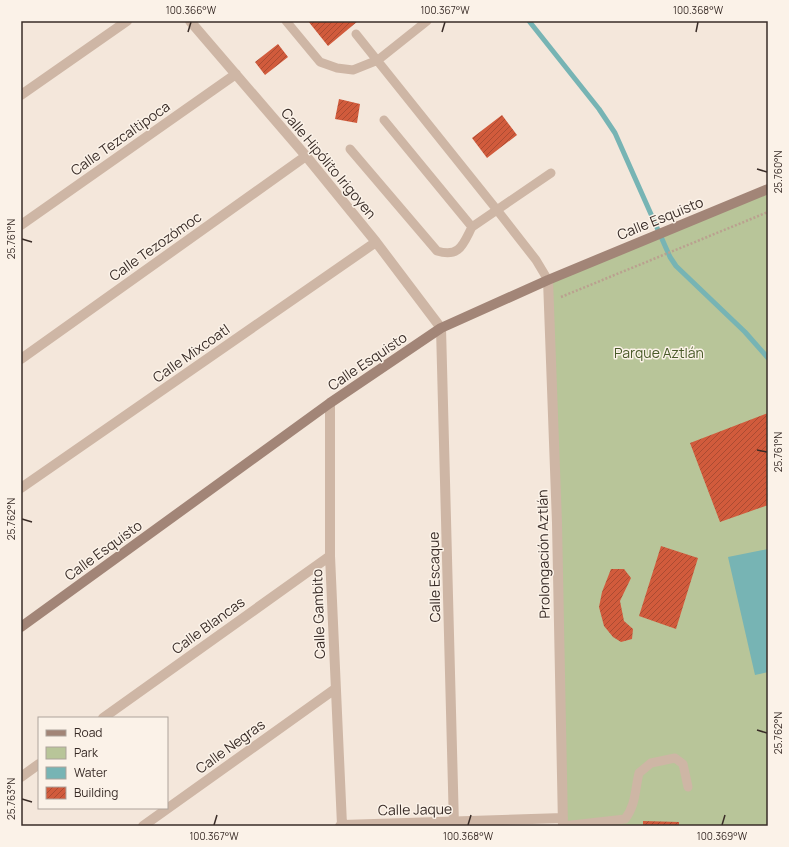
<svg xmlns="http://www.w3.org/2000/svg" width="789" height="847" viewBox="0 0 789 847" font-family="Manrope,sans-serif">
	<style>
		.park { fill: #b8c599 }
		.water { fill: #77b4b4 }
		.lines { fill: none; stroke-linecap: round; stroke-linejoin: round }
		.stream { stroke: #77b4b4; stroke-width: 5 }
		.building { fill: url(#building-hatch) }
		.path { stroke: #baa08f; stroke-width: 2.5; stroke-dasharray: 2 2; stroke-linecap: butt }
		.lane { stroke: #ceb6a5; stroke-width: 9 }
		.street { stroke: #ceb6a5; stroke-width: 10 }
		.secondary { stroke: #a28577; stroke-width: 10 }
		.ticks { fill: none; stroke: #392c27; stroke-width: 1.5 }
		.labels { text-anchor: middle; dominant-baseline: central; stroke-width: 3; stroke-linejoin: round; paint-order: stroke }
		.street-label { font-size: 14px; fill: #392c27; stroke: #fbf2e8 }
		.park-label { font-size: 14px; fill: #495a29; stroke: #fbf2e8 }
		.neatline { fill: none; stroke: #392c27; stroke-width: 1.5 }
		.ticks-label { font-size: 10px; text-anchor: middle; fill: #392c27 }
	</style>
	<defs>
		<pattern id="building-hatch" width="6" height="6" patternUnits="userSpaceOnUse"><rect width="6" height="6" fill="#d15b3c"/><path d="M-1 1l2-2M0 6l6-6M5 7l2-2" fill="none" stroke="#ab4b32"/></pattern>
	</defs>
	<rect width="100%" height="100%" fill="#f4e7db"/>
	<path class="park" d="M768,190V826H564L548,280Z"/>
	<path class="water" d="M768,549V672L755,675L728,557Z"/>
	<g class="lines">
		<path class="stream" d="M529,21L599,109L615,133L670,257L676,266L745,332L768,358"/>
	</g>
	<path class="building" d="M308,21H358L328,46Z
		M278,44L288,57L265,75L255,62Z
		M339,99L360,104L357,123L335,119Z
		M502,115L517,135L487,158L472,138Z
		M768,413V505L720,522L690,443Z
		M661,546L698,558L676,629L639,616Z
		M611,569H624L631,578L620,601L624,621L633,629L632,639L621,642L613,637L604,626L599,607L602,592Z
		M643,821L679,822V826H643Z"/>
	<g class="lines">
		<path class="path" d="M561,297L768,212"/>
		<path class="lane" d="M286,21L320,62L337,68L353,70L378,60L427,21
			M356,34L497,210L536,260L548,280
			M384,120L472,227L551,173
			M350,149L437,251C460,258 463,244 472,227
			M563,826L625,819C636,805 635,789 639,773L651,763L675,758L683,764L688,787"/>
		<path class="street" d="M190,21L306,156L376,242L441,328L454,826
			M21,95L127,21
			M21,225L236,74
			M548,280L557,523L563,826
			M21,359L306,156
			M330,403V556L342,825
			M21,488L376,242
			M103,718L330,556
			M21,777L39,764
			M143,826L335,689
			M340,826L342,825L563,818"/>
		<path class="secondary" d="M21,627L330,403L441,328L548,280L768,189"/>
	</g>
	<path class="ticks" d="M188,32L191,22M442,32L445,22M696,32L698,22M757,169L767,172M22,239L32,242M757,450L767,452M22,519L32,522M757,730L767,733M22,799L32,802M214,825L217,815M468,825L471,815M722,825L725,815"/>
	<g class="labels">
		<g class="street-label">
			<text transform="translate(120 138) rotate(-35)">Calle Tezcaltipoca</text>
			<text transform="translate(329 163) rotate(50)">Calle Hipólito Irigoyen</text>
			<text transform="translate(660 218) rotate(-22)">Calle Esquisto</text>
			<text transform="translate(155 246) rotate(-35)">Calle Tezozómoc</text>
			<text transform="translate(191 353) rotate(-35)">Calle Mixcoatl</text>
			<text transform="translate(367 361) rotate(-34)">Calle Esquisto</text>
			<text transform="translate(103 550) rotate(-36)">Calle Esquisto</text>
			<text transform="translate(543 554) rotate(-91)">Prolongación Aztlán</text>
			<text transform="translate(434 577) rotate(-91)">Calle Escaque</text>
			<text transform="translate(318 614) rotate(-92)">Calle Gambito</text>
			<text transform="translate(208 625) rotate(-36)">Calle Blancas</text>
			<text transform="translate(230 746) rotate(-36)">Calle Negras</text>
			<text transform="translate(415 809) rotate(-1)">Calle Jaque</text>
		</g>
		<g class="park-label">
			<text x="659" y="352">Parque Aztlán</text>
		</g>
	</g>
	<rect width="789" height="847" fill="none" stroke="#fbf2e8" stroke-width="44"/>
	<rect x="38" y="717" width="130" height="92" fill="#fbf2e8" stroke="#ada39b"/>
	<rect x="46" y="730" width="20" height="6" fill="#a28577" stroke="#ada39b"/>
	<text x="74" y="737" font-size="12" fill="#392c27">Road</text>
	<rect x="46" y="747" width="20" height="12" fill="#b8c599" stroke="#ada39b"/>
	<text x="74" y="757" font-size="12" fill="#392c27">Park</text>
	<rect x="46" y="767" width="20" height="12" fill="#77b4b4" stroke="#ada39b"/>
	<text x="74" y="777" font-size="12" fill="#392c27">Water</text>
	<rect x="46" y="787" width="20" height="12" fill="url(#building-hatch)" stroke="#ada39b"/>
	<text x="74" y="797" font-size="12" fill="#392c27">Building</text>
	<rect x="22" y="22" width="745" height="803" class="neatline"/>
	<g class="ticks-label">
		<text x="191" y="14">100.366°W</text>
		<text x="445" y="14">100.367°W</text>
		<text x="698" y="14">100.368°W</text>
		<text transform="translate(778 172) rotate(-90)" y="4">25.760°N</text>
		<text transform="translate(11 239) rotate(-90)" y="4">25.761°N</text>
		<text transform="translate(778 452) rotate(-90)" y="4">25.761°N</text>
		<text transform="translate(11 519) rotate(-90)" y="4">25.762°N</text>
		<text transform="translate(778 733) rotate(-90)" y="4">25.762°N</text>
		<text transform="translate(11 799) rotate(-90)" y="4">25.763°N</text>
		<text x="214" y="840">100.367°W</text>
		<text x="468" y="840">100.368°W</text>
		<text x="722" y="840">100.369°W</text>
	</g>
</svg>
